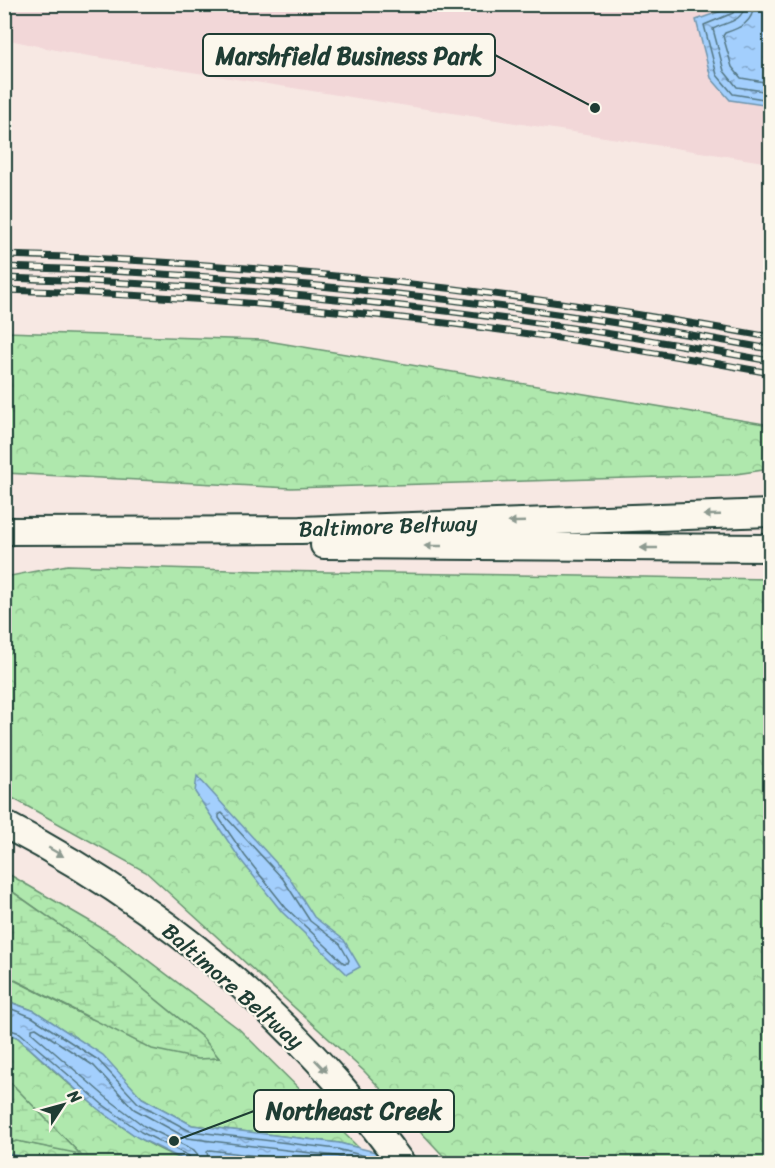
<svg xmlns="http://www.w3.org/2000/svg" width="775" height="1168" viewBox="0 0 775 1168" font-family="Sriracha,sans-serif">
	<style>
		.built { fill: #f2d7d8 }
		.forest { fill: url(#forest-crowns); stroke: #679270; stroke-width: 1.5 }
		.wetland { fill: url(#wetland-marsh); stroke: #679270; stroke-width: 1.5 }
		.water { fill: url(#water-ripples); stroke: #6e95ad; stroke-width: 1.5 }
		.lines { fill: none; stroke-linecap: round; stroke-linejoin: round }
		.shore { stroke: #547784; stroke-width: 1.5 }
		.stream { stroke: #6e95ad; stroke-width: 5 }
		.motorway-casing { stroke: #1f3d34; stroke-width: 30 }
		.motorway { stroke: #fbf7ec; stroke-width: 26 }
		.rail-casing { stroke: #1f3d34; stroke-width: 7 }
		.rail { stroke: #fbf7ec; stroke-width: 4.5; stroke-dasharray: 14; stroke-linecap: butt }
		.oneway { fill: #8d9a90 }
		.labels { text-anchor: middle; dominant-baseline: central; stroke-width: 4.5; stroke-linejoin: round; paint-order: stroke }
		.street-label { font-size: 22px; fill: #1f3d34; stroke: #fbf7ec }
		.leader { fill: none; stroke: #1f3d34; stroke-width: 2 }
		.callout-dot { fill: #1f3d34; stroke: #fbf7ec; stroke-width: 2 }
		.callout { fill: #fbf7ec; stroke: #1f3d34; stroke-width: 2 }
		.callout-label { font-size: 24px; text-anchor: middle; font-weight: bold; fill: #1f3d34 }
	</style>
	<defs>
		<pattern id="forest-crowns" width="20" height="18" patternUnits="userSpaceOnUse" patternTransform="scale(1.5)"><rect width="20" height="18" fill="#afe8ad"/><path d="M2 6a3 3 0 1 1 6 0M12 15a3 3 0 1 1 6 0" fill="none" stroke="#96c895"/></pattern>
		<pattern id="wetland-marsh" width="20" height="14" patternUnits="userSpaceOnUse" patternTransform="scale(1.5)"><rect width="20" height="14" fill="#afe8ad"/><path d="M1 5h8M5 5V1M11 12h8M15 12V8" fill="none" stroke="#96c895"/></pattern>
		<pattern id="water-ripples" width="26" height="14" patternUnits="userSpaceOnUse" patternTransform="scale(1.5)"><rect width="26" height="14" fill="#a3cffd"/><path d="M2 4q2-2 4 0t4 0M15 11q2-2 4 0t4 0" fill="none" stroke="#84a9ce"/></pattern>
	</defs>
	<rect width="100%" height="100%" fill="#f7e8e3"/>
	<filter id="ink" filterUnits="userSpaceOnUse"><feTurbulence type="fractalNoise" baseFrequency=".0167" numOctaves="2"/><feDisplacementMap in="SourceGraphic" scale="12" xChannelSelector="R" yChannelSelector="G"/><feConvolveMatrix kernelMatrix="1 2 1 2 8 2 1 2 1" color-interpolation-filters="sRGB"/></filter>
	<g filter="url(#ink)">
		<path class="built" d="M4,5H770V163L70,53L5,39Z"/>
		<path class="forest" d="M5,332L262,340L770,425V469L729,475L291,488L5,473Z
			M67,565L265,571L770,579V1163H450L364,1071L146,872L5,794V577Z
			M5,872L117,937L239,1029L359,1148L339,1143L192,1125L142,1098L102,1055L35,1011L5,1000L4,975L89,1018L219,1058L203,1038L98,952L5,886Z
			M5,1033L17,1037C70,1084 124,1141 193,1163L5,1164V1144L17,1141L79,1153L11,1083L5,1080Z"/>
		<path class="wetland" d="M4,886L98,952L203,1038L219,1058L198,1059L152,1049L5,975Z
			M5,1080L11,1083L80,1154L17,1141L5,1144Z"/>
		<path class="water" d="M738,5H770V106L730,100L711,78L696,20Z
			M197,776L288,876L314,917L344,940L360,967L347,974L282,912L240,859L195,792Z
			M4,1000L35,1011L103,1055L142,1098L192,1125L339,1143L420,1163L193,1164L188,1162L137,1137L98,1109L17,1037L5,1033Z"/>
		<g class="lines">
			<path class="shore" d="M737,4L733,13L704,25L717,75L733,94L770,100
				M745,4C743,23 725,22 713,29L724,71L737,87L770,92
				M754,4C753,23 740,28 725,33L723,36L732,67L741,78L770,83
				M222,813L283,879L310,921L340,944L349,960L348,963H344L286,908L245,856L219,818V815Z
				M4,1006L32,1017L98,1060L138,1103L190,1131L337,1149L381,1160
				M4,1028L20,1033L102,1104L141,1132L189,1156L192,1164
				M200,1164L198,1155L194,1150L144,1126L107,1098L32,1033V1029L36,1028L94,1066L134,1109L187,1138L336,1156L364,1164
				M209,1164L207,1152L210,1150L321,1164"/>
			<path class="stream" d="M4,1155L51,1164"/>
			<defs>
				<path id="motorway" d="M4,531L301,530L770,513
					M324,545L770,548
					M4,824C129,889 244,976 337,1082C360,1108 381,1136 402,1164"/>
			</defs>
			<use href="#motorway" class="motorway-casing"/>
			<use href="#motorway" class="motorway"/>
			<defs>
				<path id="rail" d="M4,255C262,262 517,291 770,337
					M4,267C262,274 517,302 770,349
					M4,278C262,285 518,314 770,361
					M4,290C262,297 518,326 770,373"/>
			</defs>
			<use href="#rail" class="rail-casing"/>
			<use href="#rail" class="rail"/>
		</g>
		<defs><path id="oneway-solid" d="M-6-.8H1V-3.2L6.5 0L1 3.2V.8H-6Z" transform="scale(1.5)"/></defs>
		<g class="oneway">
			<use href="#oneway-solid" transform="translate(712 515) rotate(178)"/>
			<use href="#oneway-solid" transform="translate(517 522) rotate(178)"/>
			<use href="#oneway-solid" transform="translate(433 546) rotate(-180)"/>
			<use href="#oneway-solid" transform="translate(649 548) rotate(-180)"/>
			<use href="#oneway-solid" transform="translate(56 852) rotate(30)"/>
			<use href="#oneway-solid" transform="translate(321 1066) rotate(46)"/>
		</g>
	</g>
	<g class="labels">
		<g class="street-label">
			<text transform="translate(388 526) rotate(-2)">Baltimore Beltway</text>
			<text transform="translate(233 986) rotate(41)">Baltimore Beltway</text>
		</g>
	</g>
	<path class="leader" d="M595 108L495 55M174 1141L254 1111"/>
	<g class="callout-dot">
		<circle cx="595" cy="108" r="6"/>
		<circle cx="174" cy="1141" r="6"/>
	</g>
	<g class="callout">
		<rect x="203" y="34" width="292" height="42" rx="6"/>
		<rect x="254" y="1090" width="200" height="42" rx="6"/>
	</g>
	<g class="callout-label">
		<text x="349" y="64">Marshfield Business Park</text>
		<text x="354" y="1119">Northeast Creek</text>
	</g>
	<rect width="775" height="1168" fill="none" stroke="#fbf7ec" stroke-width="24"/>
	<rect x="12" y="12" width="751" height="1144" fill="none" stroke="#1f3d34" stroke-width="2" filter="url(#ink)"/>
	<g transform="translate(63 1105) rotate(54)" stroke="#fbf7ec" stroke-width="4.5" paint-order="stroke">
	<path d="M0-4.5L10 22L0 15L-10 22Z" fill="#1f3d34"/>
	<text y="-9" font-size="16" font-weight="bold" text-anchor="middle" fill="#1f3d34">N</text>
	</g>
</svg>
